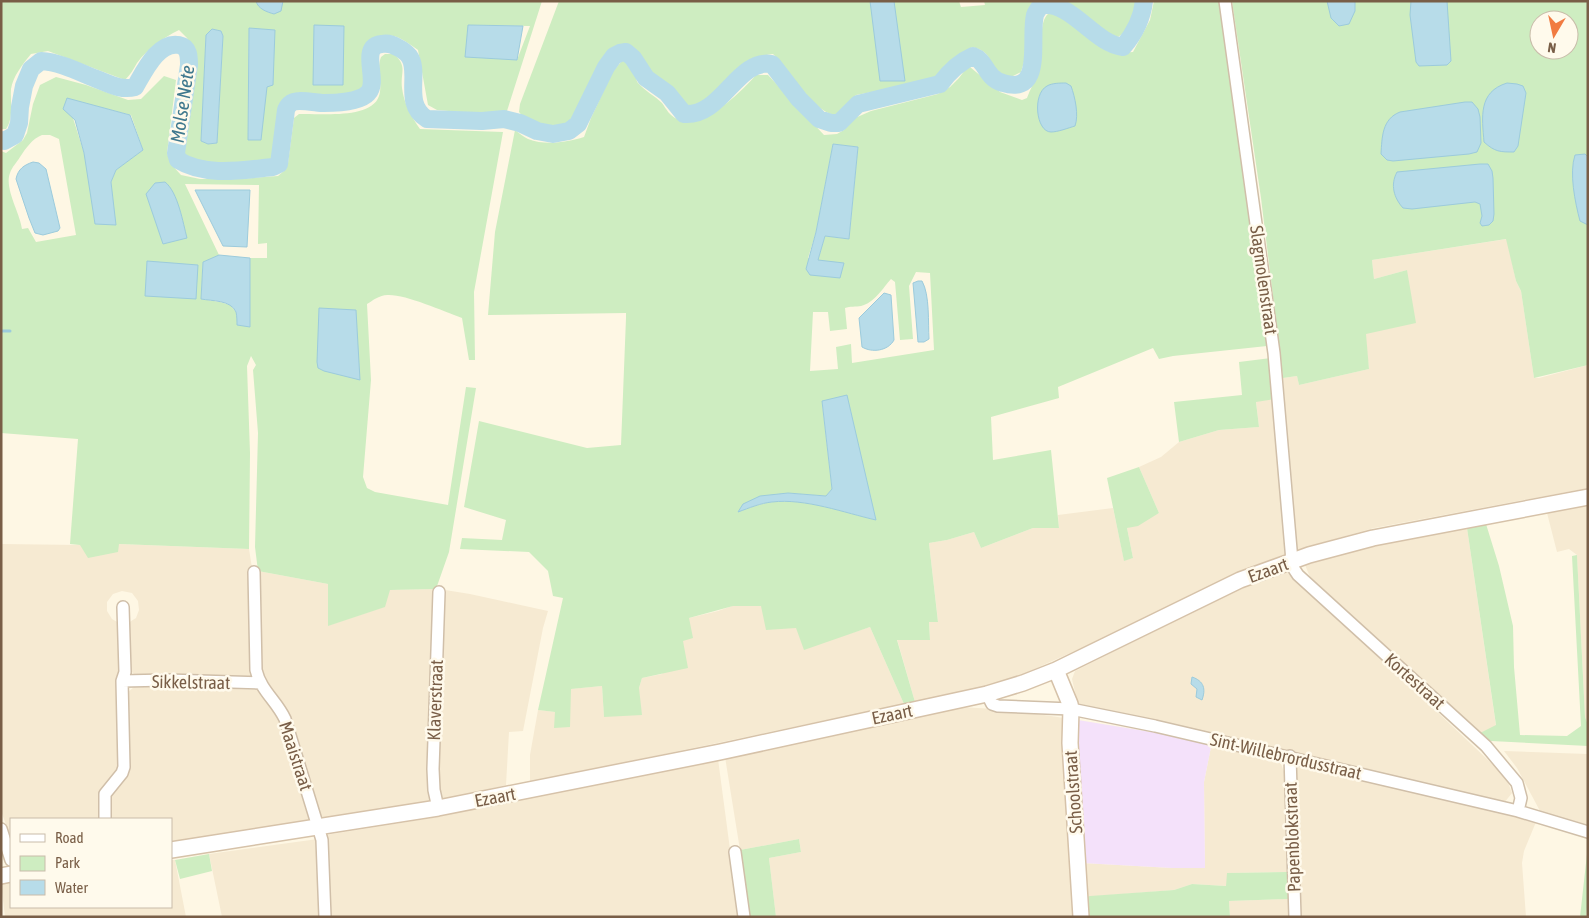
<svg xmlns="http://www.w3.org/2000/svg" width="1589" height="918" viewBox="0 0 1589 918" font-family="'Asap Condensed',sans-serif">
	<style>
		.residential { fill: #f6ead2 }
		.education { fill: #f4e1fa }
		.green { fill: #ceedc1; fill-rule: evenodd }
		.water { fill: #b7dce9; stroke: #9ccbdc }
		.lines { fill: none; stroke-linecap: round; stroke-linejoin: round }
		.stream { stroke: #9ccbdc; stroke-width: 3 }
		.river { stroke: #b7dce9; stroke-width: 18 }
		.street-casing { stroke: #d0bfa9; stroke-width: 14 }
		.secondary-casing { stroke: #d6c2a9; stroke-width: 18 }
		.street { stroke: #fff; stroke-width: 11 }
		.secondary { stroke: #fff; stroke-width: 15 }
		.labels { text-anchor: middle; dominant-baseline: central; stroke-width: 5; stroke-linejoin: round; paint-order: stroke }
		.street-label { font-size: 18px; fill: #795e47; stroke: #fffaec }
		.water-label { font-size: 19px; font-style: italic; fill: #3f788e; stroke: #fffaec }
	</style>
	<rect width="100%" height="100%" fill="#fef7e4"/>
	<path class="residential" d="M1507,239L1516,281L1521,291L1534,378H1539L1588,365V488L1374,528L1296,550L1283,378L1297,376L1299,385L1369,369L1365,334L1407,270L1374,279L1372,260Z
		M1275,399L1285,554L1233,576L1146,619L1021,675L991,685L915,702L897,639L930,640L929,621H938L929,543L947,540L974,532L981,548L1033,528H1059L1058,515L1113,508L1124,560L1133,558L1127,528L1159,513L1139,467L1161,457L1179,442L1219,430L1259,427L1256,401Z
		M1588,505V725L1585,717L1577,555L1569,549L1557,552L1547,513Z
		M1467,528L1496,726L1478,734L1310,577L1305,565L1366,548Z
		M1,544L80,545L118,544L249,549L252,568V674L248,679L137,677L130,670L128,623L136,618L139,610L138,601L132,593L122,591L113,594L107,602V611L112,619L119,623L120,673L117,678L118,771L100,794V819H11V838L1,811Z
		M258,571L328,584V625L389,590L436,589L430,798L429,803L321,819L292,731L261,675Z
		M1285,571L1325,606L1506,777L1512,793L1504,803L1276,748L1078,705L1072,679L1075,671L1239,589Z
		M445,590L470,594L548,611L543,628L523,731L509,732L506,785L442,801L440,795L438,723Z
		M732,606H761L796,628L842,636L870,627L904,704L530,782V755L538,710L555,712L570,689L602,686L604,717L639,688L642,678L662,674L683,641L689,618L718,611Z
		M173,686L258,690L278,713L309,813V821L171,842V819H109L110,797L128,775L127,693L134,687Z
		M961,707L1011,710L1064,718L1074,914L1073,917H776L769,858L801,852L799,839L740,850L725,757Z
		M1212,742L1273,758L1281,764L1285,774L1287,872L1227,873V886L1192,884L1174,890L1086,897L1082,863L1172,868H1205L1204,782Z
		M1504,751L1588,754V825L1540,811L1517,768Z
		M718,759L739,917H327L326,835L432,818Z
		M1302,765L1536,822L1524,851L1522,863L1526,917H1298L1295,769Z
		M318,839L321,917H222L209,854Z
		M171,860H175L186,917H5L1,883L11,881V907H171Z
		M1288,899V917H1230L1229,901Z"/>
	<path class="education" d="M1078,720L1151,732L1152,730L1212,742L1204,782L1205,868H1172L1082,863L1073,744Z"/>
	<path class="green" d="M1,1H542L507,111L484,114L437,110L428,105L418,50C397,36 391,29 367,44L366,56L368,83L360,91L350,97L336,98L301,95L288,97L280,109L278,144L274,163C255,164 199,170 184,157C184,156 181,151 180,150L193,51L187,38L179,30C163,38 148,48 137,63C133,70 131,74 125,80L48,51L31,54C23,64 13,76 11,89C10,102 14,118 6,129H1ZM468,25L530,26L517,60ZM250,28L267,87L248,140L249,28ZM212,29L221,31L223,36L217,143L208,144L201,141L206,36Z
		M559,1H959L961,7L985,5L984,1H1040C1021,15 1029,29 1027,49C1026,56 1023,65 1021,72L1011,77L999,76C987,61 993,52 972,47L937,77L925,82L856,95C851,100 847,110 842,113C822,126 785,65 773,54C756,55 736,68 725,82C723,85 721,89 718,91C712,98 702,103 695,107L687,106L671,86L652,73L632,49L626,46L616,48L607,56L575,123C557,136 532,129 519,112L520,104Z
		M1063,1H1136C1134,14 1130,30 1118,37L1104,31Z
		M1154,1H1219L1244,164L1267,346L1173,356L1159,359L1153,348L1058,387L1059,398L991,417L993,460L1051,450L1059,528H1033L981,548L974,532L947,540L929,543L938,622H929L930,640H897L915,702L904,704L870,627L804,650L796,628L766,630L761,606H733L689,618L693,638L683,641L688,668L642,678L639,688L642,715L604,717L602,686L571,689L570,727L554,728L555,712L538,710L563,598L553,596L548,571L529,552L460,549L462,538L502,540L506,520L464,507L479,421L587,448L621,445L626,318V313L488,315L495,232L515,130C519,133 524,137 528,139C546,146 567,142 584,137L591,118L613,71L622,61L626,60C631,65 635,70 636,76C637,80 636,80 638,83C645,91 655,96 662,103C667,110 669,115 677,119C702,131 741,92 756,75H768L824,135L837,134L844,130L855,118L871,111L938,94L950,87L959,78L965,70L970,67L1000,92L1022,100L1027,98C1030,89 1035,82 1038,73C1041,61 1040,25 1045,18C1047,14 1050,12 1054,10L1063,15L1107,51L1120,53L1133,52L1150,20ZM833,144L858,147L849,239L825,236L818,260L808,258L816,232ZM916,272L930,273L934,350L852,363L851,344L836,347L838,369L810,371L813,312H828L830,331L847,329L845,308C850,306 856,307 861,306C874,303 883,288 891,279L895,282L900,340L913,339L909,286ZM822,402L876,520C843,512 807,498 773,502C762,503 750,508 739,511L788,493L826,496L832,489Z
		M1232,1H1588V365L1534,378L1521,291L1516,281L1506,239L1372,260L1374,279L1407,270L1416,323L1366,334L1369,369L1299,385L1297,376L1283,378L1261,198ZM1539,20H1569V50H1539Z
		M385,54H394C408,67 400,72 402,88C404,104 411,116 420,129L503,132L474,292L475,360H469L462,318C443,311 407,295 389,295C381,294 373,300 367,304L371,380L363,477L367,488L375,492L448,505L466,387L476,388L449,552L436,589L390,590L385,607L328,626V584L258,571L255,547L258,433L253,370L256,365L251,356L247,366L250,453L249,549L119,544L118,552L88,558L80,545L70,544L78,439L1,433V151L6,153L23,140L27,133L33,104L40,85L56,77L86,85L128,100L141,99L164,76L176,80L167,153L171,164L181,175L200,179H238L278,176L285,170L288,163L294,118L299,114C319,113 371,120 379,96C383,84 376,70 381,57ZM67,99L131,115L143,150L116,170L111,182L115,225L84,153ZM42,135H50L59,139L76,235L36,242L28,228L22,229C20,213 4,188 10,173C12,167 17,162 20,157C26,148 32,139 42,135ZM185,184L259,185L258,244L267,243V258H250L249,327L230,305L220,302L201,299L203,263L219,255Z
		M1271,358L1275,399L1256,402L1259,427L1219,430L1179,442L1174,402L1242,395L1239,362Z
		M1139,467L1159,513L1138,526L1127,528L1133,558L1124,561L1107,478Z
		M1486,524L1499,566L1513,626L1514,667L1520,735L1567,736L1581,726L1572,556L1577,555L1585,717L1588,725V746L1491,741L1478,734L1496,725L1467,528Z
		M799,839L801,852L769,858L776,917H750L740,850Z
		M209,854L212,871L180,879L175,860Z
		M1587,854L1588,897L1586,917H1580Z
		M1287,872L1288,899L1229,901L1230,917H1087L1086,897L1090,896L1174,890L1192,884L1226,886L1227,873Z"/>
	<path class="water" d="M256,1H283L281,11L274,14C267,12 258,9 256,1Z
		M870,1H894L905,81H880Z
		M1327,1H1355V11L1349,24L1339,26L1331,18Z
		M1411,1H1447L1451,61L1447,65L1419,66L1416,62L1410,15Z
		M314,25L344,26L343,85H313Z
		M468,25L523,26L517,60L465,57Z
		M249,28L275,30L273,85L267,87L261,140H248Z
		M212,29L221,31L223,36L217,143L208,144L201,141L206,35Z
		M1066,83L1071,86C1075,97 1079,115 1075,126C1068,128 1058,132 1051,132C1036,132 1032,94 1047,86C1052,83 1060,83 1066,83Z
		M1507,83L1517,84L1523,86L1526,93L1518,146L1514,152C1500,152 1495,152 1484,142C1482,117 1478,92 1507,83Z
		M67,98L130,115L143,150L116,170L111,182L116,225L95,224L84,153L75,120L63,109Z
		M1465,102H1472L1478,109L1480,117L1481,143L1477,152L1469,154L1393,161L1387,160L1381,154C1382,137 1382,119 1400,112Z
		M833,144L858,147L849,239L825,236L818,260L844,263L840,278L810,275L806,269L816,232Z
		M1585,154L1588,157V225L1580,221C1575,202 1569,173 1575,155Z
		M33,162L39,163L46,169L60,228L58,231L43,235L35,233L29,218L16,179C18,169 24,165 33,162Z
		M1480,164H1488L1492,171L1493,178L1494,214L1493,221L1489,225L1482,226L1480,223L1482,216L1480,204L1475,202L1412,209L1403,208C1394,198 1390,185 1397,172Z
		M165,182C178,192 183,223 187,238L163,244L146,194L155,183Z
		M195,190H250L247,247L223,246Z
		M219,255L250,258V327L237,325C237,322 237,316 236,312C231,300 212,301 201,299L203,262Z
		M147,261L198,265L196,299L145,296Z
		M918,281H922C930,295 928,323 929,339L924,342H918L913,283Z
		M884,293L891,295L894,340C888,351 872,353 862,347L859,318Z
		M319,308L356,310L360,380L324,371L318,368L317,362Z
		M847,395L876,520C845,513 805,498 772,502C761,503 749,508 738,512L743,504L760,496L788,493L826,496L832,489L822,401Z
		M1192,677C1204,681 1206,689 1202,700L1196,697L1197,689L1191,684Z"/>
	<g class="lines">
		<path class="stream" d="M1,331H10"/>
		<path class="river" d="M1,140L4,141L15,135L19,123L20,107L24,86L31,69L41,61C59,62 77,71 94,78C108,83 120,91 135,87C144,72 158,41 179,45C189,47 189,57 189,65L176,153L178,160C205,177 243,170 273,167L279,164L286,110C287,108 288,105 290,104C296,98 316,103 324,103C335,103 360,102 368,93C380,81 358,46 382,44C387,43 392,44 397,47C401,49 406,52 409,56C421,72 402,104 427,119L482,121L504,119L520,123L537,131L553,134L569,131L578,124L606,67L614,56L620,53L626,52L633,58L646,78L667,93L684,114C722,117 737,58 772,64L799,99L819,119L831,123H839L858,104L940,84C949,72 959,62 973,56C987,61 985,78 1003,83C1045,96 1029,38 1035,15C1036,12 1039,8 1041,5C1072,1 1093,43 1123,47C1135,33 1142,19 1144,1"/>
		<defs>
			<path id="street" d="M1225,1L1274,353L1292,561L1294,569L1298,575L1486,746L1517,783L1521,798L1518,811
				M254,572L256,670C261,691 276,700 285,719L322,840L325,917
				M122,681L167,680L260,683
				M987,694L992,704L998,706L1071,709L1155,726L1518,811L1588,832
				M1290,756L1295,917
				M438,808L434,790L433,769L439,592
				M105,819V794L122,773L124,767L122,681L125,672L123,607
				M1,829L11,860
				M735,852L744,917"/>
			<path id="secondary" d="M1056,670L1070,704L1071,709L1070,743L1081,917
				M171,850L438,808L720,752L987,694L1023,683L1056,670L1240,580L1309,555L1373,538L1588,497
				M1,876L11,874"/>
		</defs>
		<use href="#street" class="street-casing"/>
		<use href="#secondary" class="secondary-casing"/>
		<use href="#street" class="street"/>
		<use href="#secondary" class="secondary"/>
	</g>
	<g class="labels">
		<g class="street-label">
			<text transform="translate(1264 280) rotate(82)">Slagmolenstraat</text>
			<text transform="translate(1268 570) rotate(-20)">Ezaart</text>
			<text transform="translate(1415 681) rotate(42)">Kortestraat</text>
			<text transform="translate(191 682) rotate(1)">Sikkelstraat</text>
			<text transform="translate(435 700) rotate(-88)">Klaverstraat</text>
			<text transform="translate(892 714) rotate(-12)">Ezaart</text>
			<text transform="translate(296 756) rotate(72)">Maaistraat</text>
			<text transform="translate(1286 756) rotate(13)">Sint-Willebrordusstraat</text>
			<text transform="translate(1073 792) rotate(-94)">Schoolstraat</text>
			<text transform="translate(495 797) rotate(-11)">Ezaart</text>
			<text transform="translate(1292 837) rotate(-92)">Papenblokstraat</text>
		</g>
		<g class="water-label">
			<text transform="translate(182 104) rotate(-82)">Molse Nete</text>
		</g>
	</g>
	<rect width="1589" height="918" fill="none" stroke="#795e47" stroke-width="5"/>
	<rect x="10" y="818" width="162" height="90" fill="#fffaec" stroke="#c9bcaa"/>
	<rect x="20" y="834" width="25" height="8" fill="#ffffff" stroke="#c9bcaa"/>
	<text x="55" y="843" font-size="15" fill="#795e47">Road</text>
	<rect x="20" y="856" width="25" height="15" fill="#ceedc1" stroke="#c9bcaa"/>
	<text x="55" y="868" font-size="15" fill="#795e47">Park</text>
	<rect x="20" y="880" width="25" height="15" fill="#b7dce9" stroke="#c9bcaa"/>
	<text x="55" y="893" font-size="15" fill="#795e47">Water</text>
	<g transform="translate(1554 35) rotate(189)"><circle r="24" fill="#fffaec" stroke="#c9bcaa"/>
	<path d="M0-4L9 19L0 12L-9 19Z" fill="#f17b41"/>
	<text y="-8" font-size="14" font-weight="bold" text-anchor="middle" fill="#795e47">N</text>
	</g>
</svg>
